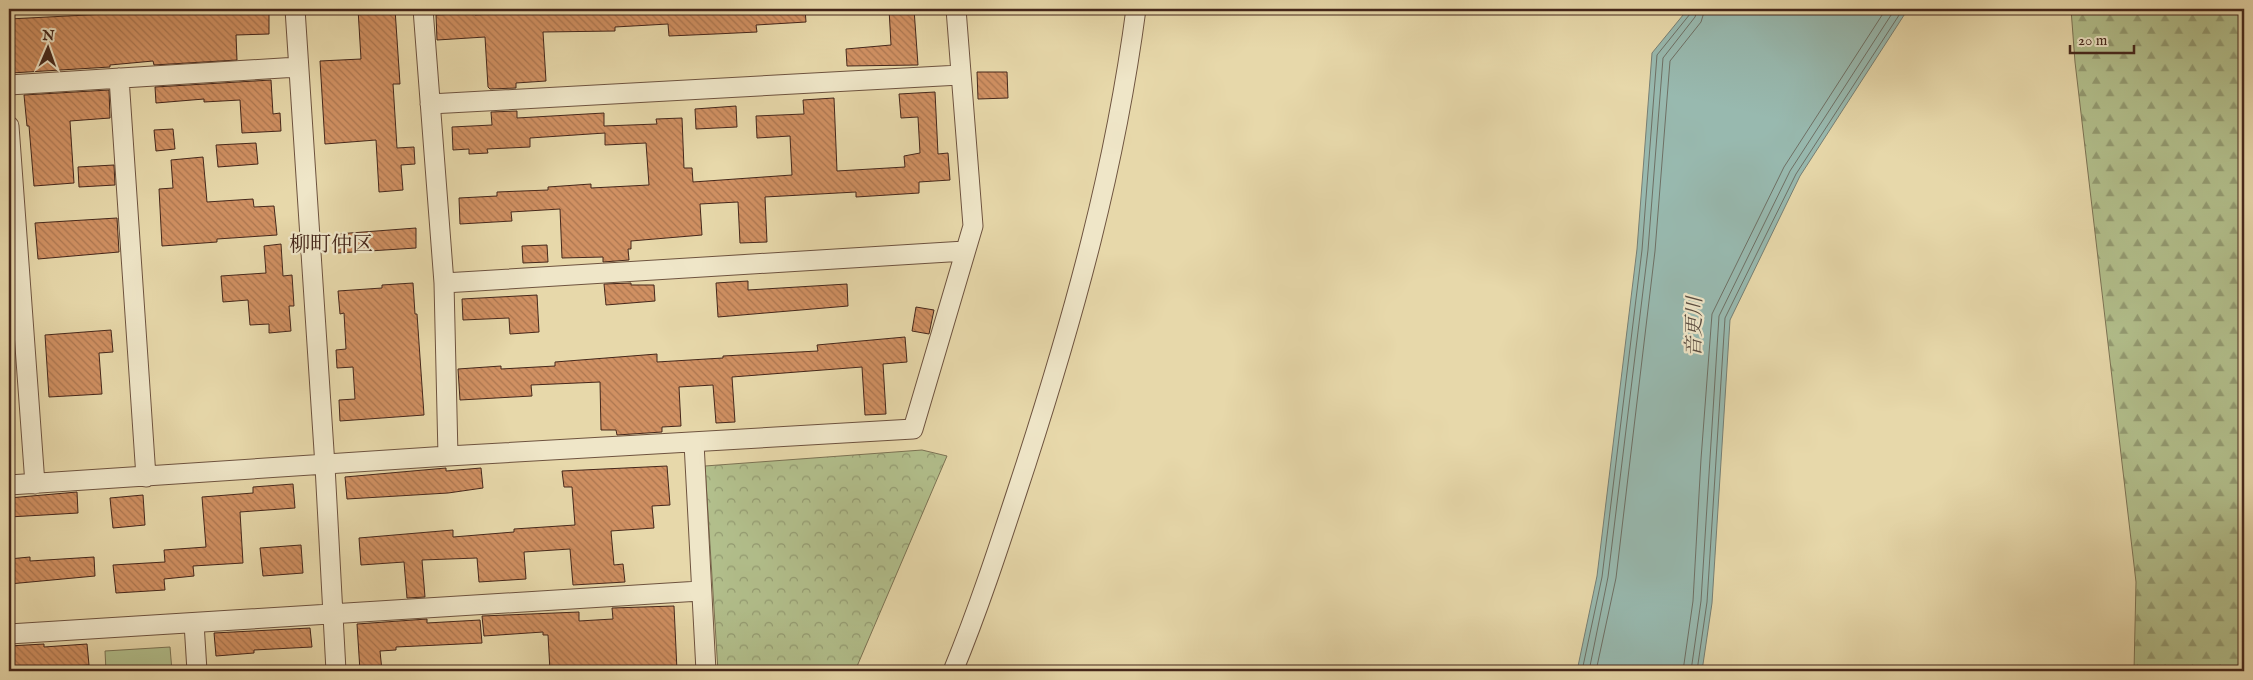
<svg xmlns="http://www.w3.org/2000/svg" width="2253" height="680" viewBox="0 0 2253 680" font-family="'IM FELL English','Noto Serif JP',serif">
	<style>
		.grass { fill: #b2bf8c; stroke: #7c7354 }
		.forest { fill: url(#forest-firs); stroke: #7c7354 }
		.park { fill: url(#park-crowns); stroke: #7c7354 }
		.water { fill: #98b9af; stroke: #777f74 }
		.lines { fill: none; stroke-linecap: round; stroke-linejoin: round }
		.shore { stroke: #6e7065; stroke-width: 1 }
		.building { fill: url(#building-back-hatch); stroke: #45271b }
		.minor-casing { stroke: #6e533f; stroke-width: 21 }
		.minor { stroke: #efe6c8; stroke-width: 19 }
		.labels { text-anchor: middle; dominant-baseline: central; stroke-width: 4.5; stroke-linejoin: round; paint-order: stroke }
		.water-label { font-size: 20px; font-style: italic; fill: #5a4c40; stroke: #efe6c8 }
		.quarter-label { font-size: 21px; fill: #45271b; stroke: #efe6c8 }
	</style>
	<defs>
		<pattern id="forest-firs" width="22" height="20" patternUnits="userSpaceOnUse" patternTransform="scale(1.25)"><rect width="22" height="20" fill="#b2bf8c"/><path d="M5 1l3.5 6h-7zM16 11l3.5 6h-7z" fill="#939b72"/></pattern>
		<pattern id="park-crowns" width="20" height="18" patternUnits="userSpaceOnUse" patternTransform="scale(1.25)"><rect width="20" height="18" fill="#b2bf8c"/><path d="M2 6a3 3 0 1 1 6 0M12 15a3 3 0 1 1 6 0" fill="none" stroke="#939b72"/></pattern>
		<pattern id="building-back-hatch" width="6" height="6" patternUnits="userSpaceOnUse" patternTransform="scale(1.25)"><rect width="6" height="6" fill="#d09062"/><path d="M-1 5l2 2M0 0l6 6M5-1l2 2" fill="none" stroke="#ab7650"/></pattern>
	</defs>
	<rect width="100%" height="100%" fill="#e7d8aa"/>
	<filter id="stains"><feTurbulence type="fractalNoise" baseFrequency=".004" numOctaves="4"/><feColorMatrix values="0 0 0 0 .2 0 0 0 0 .09 0 0 0 0 .02 0 0 0 .5 -.17"/></filter>
	<radialGradient id="worn" r=".72"><stop offset=".6" stop-color="#630" stop-opacity="0"/><stop offset="1" stop-color="#630" stop-opacity=".3"/></radialGradient>
	<path class="grass" d="M170,647L172,671H106L105,651Z"/>
	<path class="forest" d="M2071,9H2244V671H2134L2136,582L2075,62Z"/>
	<path class="park" d="M922,450L947,456L855,671H718L705,466Z"/>
	<path class="water" d="M1688,9H1908L1800,176L1730,320L1712,603L1702,671H1577L1597,576L1637,249L1652,53Z"/>
	<g class="lines">
		<path class="shore" d="M1582,671L1602,577L1642,250L1657,55L1690,14L1691,9
			M1589,671L1608,577L1648,250L1663,58L1695,17L1698,9
			M1596,671L1616,578L1655,251L1670,61L1701,22L1705,9
			M1683,671L1693,601L1701,459L1712,314L1784,167L1886,9
			M1691,671L1701,601L1719,316L1790,171L1895,9
			M1697,671L1707,602L1725,318L1796,174L1903,9"/>
	</g>
	<path class="building" d="M269,9V34L236,35L237,60L154,65L153,61L110,65V67L11,73L9,19L126,13L167,12V14L215,13V10Z
		M358,9H395L400,84H393L397,148L414,147L415,164L401,165L403,190L379,192L376,140L325,144L320,61L361,59Z
		M567,9H805L806,22L756,25L757,32L715,34L669,36L668,24L615,27V31L543,32L546,81L516,83V88L490,89L488,87L485,37L437,40L436,15L475,13V15Z
		M889,9H914L918,65L847,66L846,49L891,45Z
		M977,72H1007L1008,98L978,99Z
		M271,80L273,114L280,113L281,131L242,133L240,100L204,102V99L156,103L155,87Z
		M109,90L110,118L70,121L74,183L34,186L29,126H27L24,95Z
		M935,92L938,154L948,153L950,180L919,182V193L856,197V192L765,197L767,242L740,243L738,202L700,204L702,235L631,241V249H628L629,260L603,262V257L562,258L560,209L511,212L512,221L460,224L459,198L497,196V192L548,190V187L591,184V188L649,185L646,143L605,145V133L530,138V147L487,149L488,153L469,154V149L453,150L452,127L492,125L491,112L517,111V118L604,113V126L657,124L656,119L682,118L684,168H692L693,182L792,175L790,136L757,138L756,116L804,114L803,100L834,98L837,171L905,167L904,156L920,153L918,117L901,118L899,94Z
		M736,106L737,127L696,129L695,109Z
		M173,129L175,149L156,151L154,130Z
		M256,143L258,164L218,167L216,145Z
		M203,157L207,202L253,199L254,207L274,206L277,235L217,239V242L162,246L159,189L173,188L171,160Z
		M114,165L115,185L79,187L78,167Z
		M117,218L119,252L38,259L35,223Z
		M416,228V248L338,253L337,234Z
		M281,244L283,276L292,275L294,306H289L291,331L269,333V324L250,325L248,300L223,302L221,276L266,273L264,246Z
		M547,245L548,262L523,263L522,246Z
		M748,281V290L847,284L848,306L718,317L716,283Z
		M413,283L415,314H417L424,415L340,421L339,400L355,399L353,367L337,368L336,350L346,349L344,313L340,314L338,291L382,288V285Z
		M631,283V285H654L655,301L606,305L604,284Z
		M537,295L539,332L510,334L509,318L463,320L462,299Z
		M916,307L934,310L929,334L912,331Z
		M111,330L113,352L99,353L102,394L49,397L45,335Z
		M905,337L907,362L883,364L886,414L865,415L862,367L732,377L735,422L716,423L713,385L679,387L681,426L662,427V432L617,435L616,430H601L600,382L531,385L532,396L460,400L458,369L501,366V369L555,366V362L657,354V362L723,358V356L818,351L817,345Z
		M667,466L670,505L652,506L654,528L611,531L614,565L623,564L625,582L573,585L570,549L524,552L526,579L479,582L477,558L422,560L425,597L407,598L404,562L361,565L359,538L453,530V537L514,532V529L575,525L572,487H564L562,471Z
		M446,468V471L481,468L483,488L448,493L347,499L345,477Z
		M293,484L295,508L240,512L243,563L193,566L194,576L164,579L165,590L116,593L113,565L165,562L164,550L206,547L202,497L253,493V487Z
		M77,492L78,513L9,517V498Z
		M143,495L145,525L113,528L110,498Z
		M301,545L303,573L263,576L260,548Z
		M30,557V561L94,557L95,576L9,584V559Z
		M674,606L677,671H550L548,635H543V632L484,636L482,616L579,612V621L613,619L612,608Z
		M427,619V623L480,620L482,643L396,647V650L380,651L382,671H360L357,624Z
		M310,628L312,647L254,650V653L216,656L214,633Z
		M44,644V647L87,644L89,665L10,669L9,646Z"/>
	<g class="lines">
		<defs>
			<path id="minor" d="M295,9L325,466L336,671
				M423,9L444,283L448,456
				M119,78L146,477
				M9,85L298,67
				M430,104L960,75
				M9,126L35,484
				M444,283L965,251
				M694,443L706,671
				M9,485L448,456L913,429L973,226L956,9
				M194,623L197,671
				M9,634L700,591
				M953,671C981,603 1003,534 1026,464C1075,312 1115,168 1136,9"/>
		</defs>
		<use href="#minor" class="minor-casing"/>
		<use href="#minor" class="minor"/>
	</g>
	<g class="labels">
		<g class="water-label">
			<text transform="translate(1695 327) rotate(-89)">音更川</text>
		</g>
		<g class="quarter-label">
			<text x="331" y="245">柳町仲区</text>
		</g>
	</g>
	<rect width="2253" height="680" fill="none" stroke="#e7d8aa" stroke-width="30"/>
	<rect x="10" y="10" width="2233" height="660" fill="none" stroke="#45271b" stroke-width="2.5"/>
	<rect x="15" y="15" width="2223" height="650" fill="none" stroke="#45271b"/>
	<g transform="translate(48 48) rotate(2)" stroke="#efe6c8" stroke-width="4" paint-order="stroke">
	<path d="M0-4L9 19L0 12L-9 19Z" fill="#45271b"/>
	<text y="-8" font-size="14" font-weight="bold" text-anchor="middle" fill="#45271b">N</text>
	</g>
	<path d="M2070 45v8h64v-8" fill="none" stroke="#45271b" stroke-width="2.5"/>
	<text x="2078" y="45" font-size="15" fill="#45271b" stroke="#efe6c8" stroke-width="4" paint-order="stroke">20 m</text>
	<rect width="100%" height="100%" filter="url(#stains)"/>
	<rect width="100%" height="100%" fill="url(#worn)"/>
</svg>
